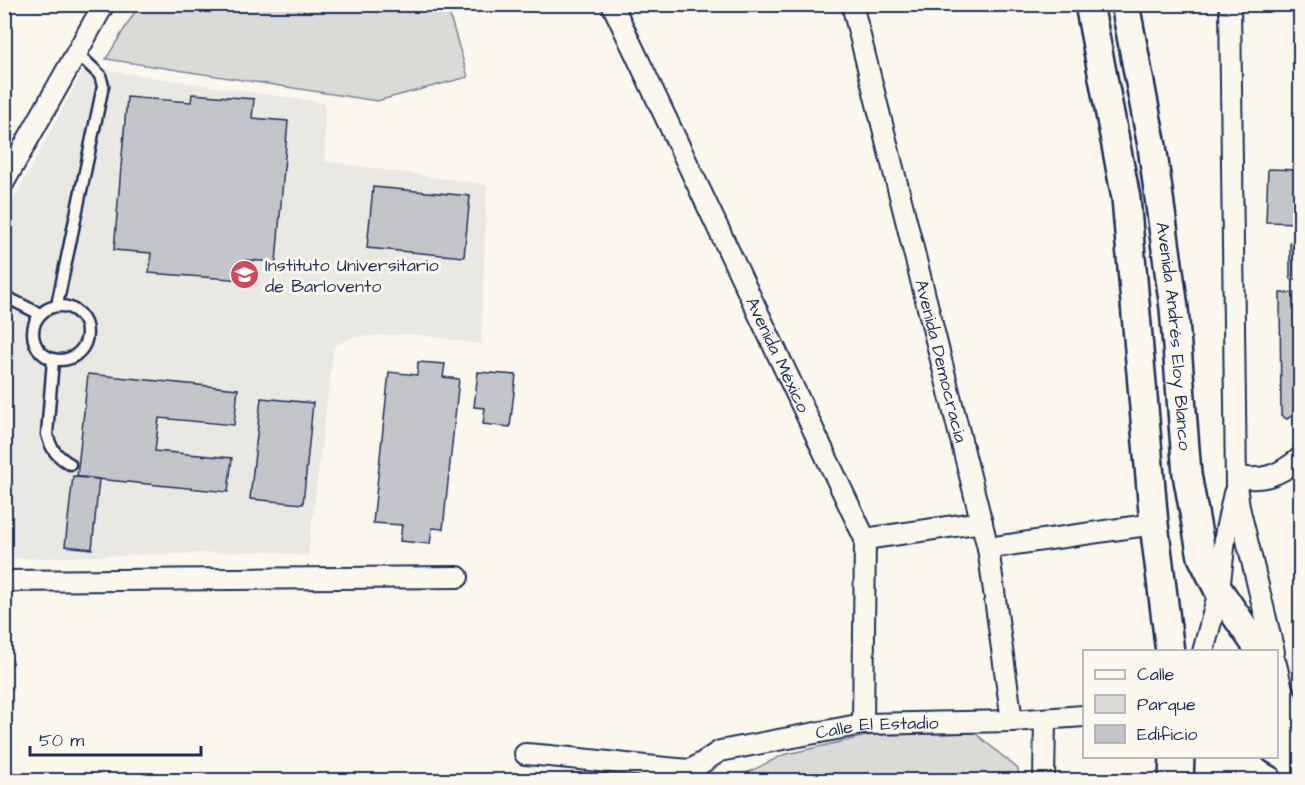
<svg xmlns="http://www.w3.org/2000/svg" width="1305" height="785" viewBox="0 0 1305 785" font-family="'Architects Daughter',sans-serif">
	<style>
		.built { fill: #eae8e2 }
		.green { fill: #dadad7; stroke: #7a849a; stroke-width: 1.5 }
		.building { fill: #c3c5c9; stroke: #1b2f5e; stroke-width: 1.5 }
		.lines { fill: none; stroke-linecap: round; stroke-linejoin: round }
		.service-casing { stroke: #1b2f5e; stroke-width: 15 }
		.minor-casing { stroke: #1b2f5e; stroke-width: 24 }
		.secondary-casing { stroke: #1b2f5e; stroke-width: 32 }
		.trunk-casing { stroke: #1b2f5e; stroke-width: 38 }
		.service { stroke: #fbf7ec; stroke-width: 10 }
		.minor { stroke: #fbf7ec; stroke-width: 20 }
		.secondary { stroke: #fbf7ec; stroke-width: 27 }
		.trunk { stroke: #fbf7ec; stroke-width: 33 }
		.labels { text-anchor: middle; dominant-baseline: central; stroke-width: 6; stroke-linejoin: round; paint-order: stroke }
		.poi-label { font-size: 18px; fill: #1b2f5e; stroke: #fbf7ec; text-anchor: start }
		.street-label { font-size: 18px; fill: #1b2f5e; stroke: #fbf7ec }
	</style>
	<rect width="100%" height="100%" fill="#fbf7ec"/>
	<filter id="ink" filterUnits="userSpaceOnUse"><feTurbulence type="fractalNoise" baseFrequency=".0167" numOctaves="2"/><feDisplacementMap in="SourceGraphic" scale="12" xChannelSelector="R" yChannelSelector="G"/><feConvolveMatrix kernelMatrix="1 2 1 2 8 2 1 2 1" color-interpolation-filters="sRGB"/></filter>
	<g filter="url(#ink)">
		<path class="built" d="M85,67L325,103V161L487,185L481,344L412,334L353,337L334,346L308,556L268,551L5,559V216Z"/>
		<path class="green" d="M440,5L449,13L468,77L377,101L106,59L139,5Z
			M975,733L1018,769L1019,780H733L783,755L871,735Z"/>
		<path class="building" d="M192,94L254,99L252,118L288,121L276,262L246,260L244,280L149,273L151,253L114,250L127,97L191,102Z
			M1268,169L1300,170V223L1266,222Z
			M373,187L470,196L464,257L367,248Z
			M1290,242H1300V279H1290Z
			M1280,293H1300V410L1287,419L1281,415Z
			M418,362L445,364L443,377L459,379L443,529L432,528L430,544L400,541L402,525L373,523L389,372L417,375Z
			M478,372L516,375L510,427L483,424L485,408L474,407Z
			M88,374L238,389L234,425L159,418L155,451L232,458L228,492L77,477Z
			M261,398L313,403L303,504L250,499Z
			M73,476L99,479L92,549L65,546Z"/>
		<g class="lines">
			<defs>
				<path id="service" d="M4,296L40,314
					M57,305L103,86L100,75L77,53
					M33 333a27 27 0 1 1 54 0a27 27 0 1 1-54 0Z
					M53,360L47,434C51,450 57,456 70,464"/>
				<g id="minor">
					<path id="s1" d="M612,4L865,539L863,724"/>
					<path id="s2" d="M852,4L988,548L1012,721"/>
					<path d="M1230,4L1236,485L1239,507L1274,652"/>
					<path d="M4,182L104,4"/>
					<path d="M1236,477C1264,481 1278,476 1300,458"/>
					<path d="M865,539L982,522"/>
					<path d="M988,548L1154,524"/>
					<path d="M4,581L458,577"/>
					<path d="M1203,652L1219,591L1226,530L1234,493"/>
					<path d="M1276,664L1284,698"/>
					<path d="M525,754C581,758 635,766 691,770"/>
					<path id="s3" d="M681,780L691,770L720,751L863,724L1012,721L1084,716"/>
					<path d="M1044,780L1045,719"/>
				</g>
				<g id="secondary">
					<path d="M1089,4L1126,198L1154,524L1170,652"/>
					<path id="s4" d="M1125,4L1152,146L1174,308L1187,474L1202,557L1219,591L1261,652"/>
					<path d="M1276,686L1286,706L1295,758"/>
				</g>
				<path id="trunk" d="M1276,747L1295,758L1299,780
					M1176,780L1177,756"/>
			</defs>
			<use href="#service" class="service-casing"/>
			<use href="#minor" class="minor-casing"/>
			<use href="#secondary" class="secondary-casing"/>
			<use href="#trunk" class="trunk-casing"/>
			<use href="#service" class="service"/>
			<use href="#minor" class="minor"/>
			<use href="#secondary" class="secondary"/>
			<use href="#trunk" class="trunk"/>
		</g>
	</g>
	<defs>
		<symbol id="university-disc" viewBox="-11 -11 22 22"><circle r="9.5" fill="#d1495b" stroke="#fbf7ec"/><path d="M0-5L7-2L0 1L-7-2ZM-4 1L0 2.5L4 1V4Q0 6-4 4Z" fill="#fff"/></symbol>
	</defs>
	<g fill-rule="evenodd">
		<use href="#university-disc" x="228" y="258" width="33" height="33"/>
	</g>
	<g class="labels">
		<g class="poi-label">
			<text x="265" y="265">Instituto Universitario<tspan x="265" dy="21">de Barlovento</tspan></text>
		</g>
		<g class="street-label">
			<text stroke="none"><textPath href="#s4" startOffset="336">Avenida Andrés Eloy Blanco</textPath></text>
			<text stroke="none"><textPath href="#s1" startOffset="388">Avenida México</textPath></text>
			<text stroke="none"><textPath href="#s2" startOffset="368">Avenida Democracia</textPath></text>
			<text stroke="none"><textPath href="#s3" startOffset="208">Calle El Estadio</textPath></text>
		</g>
	</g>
	<rect width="1305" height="785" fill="none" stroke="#fbf7ec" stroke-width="24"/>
	<rect x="12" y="12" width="1281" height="761" fill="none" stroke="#1b2f5e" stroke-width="2" filter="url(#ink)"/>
	<rect x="1083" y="650" width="195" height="108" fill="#fbf7ec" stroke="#a1a7b3" stroke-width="1.5"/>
	<rect x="1095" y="670" width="30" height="9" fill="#fbf7ec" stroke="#a1a7b3" stroke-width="1.5"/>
	<text x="1137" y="680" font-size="18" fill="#1b2f5e">Calle</text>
	<rect x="1095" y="695" width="30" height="18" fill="#dadad7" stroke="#a1a7b3" stroke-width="1.5"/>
	<text x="1137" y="710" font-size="18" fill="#1b2f5e">Parque</text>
	<rect x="1095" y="725" width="30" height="18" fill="#c3c5c9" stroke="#a1a7b3" stroke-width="1.5"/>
	<text x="1137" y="740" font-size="18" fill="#1b2f5e">Edificio</text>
	<path d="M30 746v9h171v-9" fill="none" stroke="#1b2f5e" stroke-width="3"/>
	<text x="39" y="746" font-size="18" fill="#1b2f5e" stroke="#fbf7ec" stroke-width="4.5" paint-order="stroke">50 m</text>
</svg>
